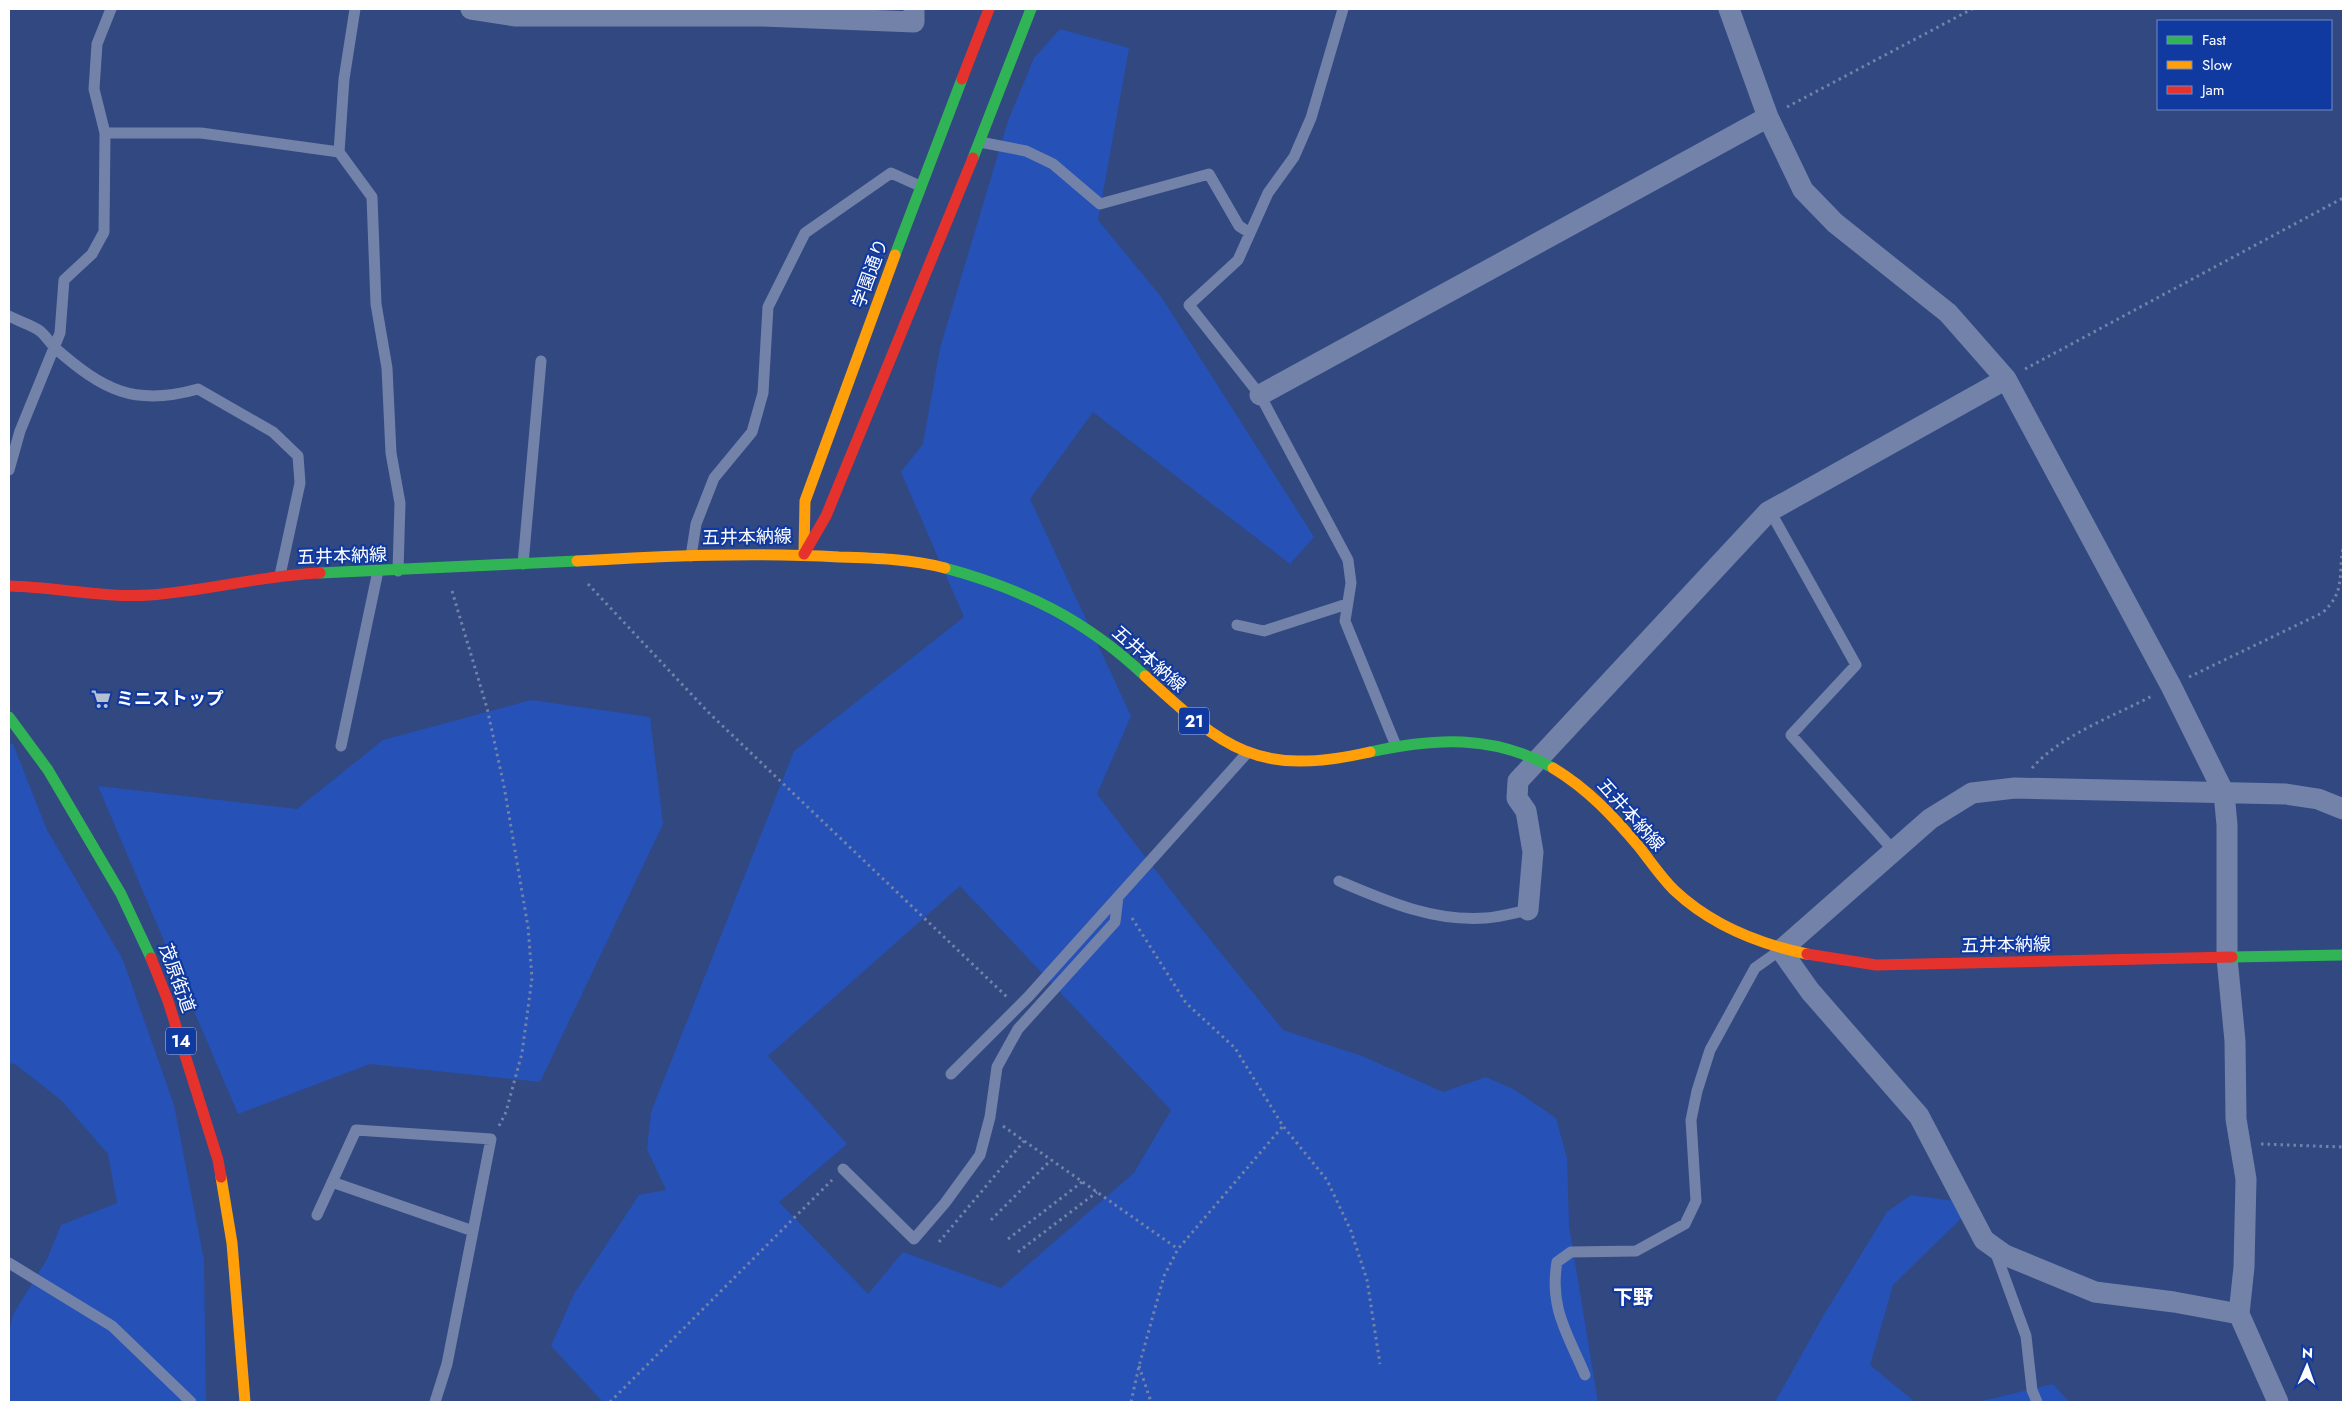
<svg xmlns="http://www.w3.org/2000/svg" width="2352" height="1411" viewBox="0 0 2352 1411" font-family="Jost,'Noto Sans JP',sans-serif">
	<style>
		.green { fill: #2651b6; fill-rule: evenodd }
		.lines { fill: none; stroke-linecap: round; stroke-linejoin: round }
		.path { stroke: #7282a9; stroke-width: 3; stroke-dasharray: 2.5 4; stroke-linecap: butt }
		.lane { stroke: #7282a9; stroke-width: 11 }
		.street { stroke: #7282a9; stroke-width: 21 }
		.fast { stroke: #30b455; stroke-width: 11 }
		.slow { stroke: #ff9f0a; stroke-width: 11 }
		.jam { stroke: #e5322d; stroke-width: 11 }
		.labels { text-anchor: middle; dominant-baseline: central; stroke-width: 4.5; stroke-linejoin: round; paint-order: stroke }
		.shield { fill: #113aa1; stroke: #b8c4e3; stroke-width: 1 }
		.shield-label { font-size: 16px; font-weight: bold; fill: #fff }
		.street-label { font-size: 18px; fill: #fff; stroke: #113aa1 }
		.poi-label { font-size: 18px; font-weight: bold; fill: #fff; stroke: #113aa1; text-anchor: start }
		.quarter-label { font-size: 20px; font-weight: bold; fill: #fff; stroke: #113aa1 }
	</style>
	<rect width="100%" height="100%" fill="#324880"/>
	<path class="green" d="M1060,29L1129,48L1098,220L1162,298L1314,537L1290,564L1093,412L1030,499L1131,716L1097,794L1183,906L1283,1030L1362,1056L1443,1092L1486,1077L1515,1090L1556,1118L1567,1158L1569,1226L1598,1402H603L551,1346L574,1294L639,1195L666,1190L647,1149L651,1112L794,751L964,617L901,472L923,444L940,348L1008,121L1034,58ZM960,886L1171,1110L1134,1173L1001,1288L903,1252L868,1294L779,1202L847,1144L768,1056Z
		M531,700L650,717L663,824L540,1082L370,1064L238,1114L98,786L297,809L383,740Z
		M9,743L13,744L47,830L123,960L174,1105L204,1260L206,1402H9V1329L14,1313L47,1259L61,1225L117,1203L108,1154L61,1100L15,1064L9,1063Z
		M1911,1195L1976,1204L1893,1285L1870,1365L1915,1402H1775L1822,1318L1887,1212Z
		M2053,1384L2069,1402H1978Z"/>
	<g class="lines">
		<path class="path" d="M1787,107L1972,9
			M2025,369L2343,198
			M588,584L708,712L1007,997
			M452,591L487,708L504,786L528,927L532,978L522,1053L506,1112L499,1126
			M2189,677L2322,613C2346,592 2338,575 2343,548
			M2032,768C2061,735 2114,716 2152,696
			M1132,918L1186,1003L1235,1048L1283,1126L1327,1180L1351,1231L1367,1280L1380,1364
			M1003,1126L1178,1249
			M2261,1144L2343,1147
			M991,1220L1051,1160
			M1008,1239L1082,1182
			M939,1242L1024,1141
			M1018,1252L1097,1192
			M1139,1366L1151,1402
			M610,1402L832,1180
			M1131,1402L1139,1366L1164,1276L1178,1249L1283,1126"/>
		<path class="lane" d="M355,9L344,79L339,152L372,197L376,304L387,368L391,453L400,503L398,571
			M1343,9L1311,118L1294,157L1268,193L1238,260L1189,305L1260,395L1348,560L1351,583L1345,621L1396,746
			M105,133H201L339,152
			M980,142L1026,151L1053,164L1100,204L1209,174L1239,226L1250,233
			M9,316C18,321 32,325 40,331C46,336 50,343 55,348C103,390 134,407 198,389L273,432L298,456L300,483L280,575
			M9,470L20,431L60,333L64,280L92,254L104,232L105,133L94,89L97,44L111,9
			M1770,511L1856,665L1791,735L1894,851
			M691,556L696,524L714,478L752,432L763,393L768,307L805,233L891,173L920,186
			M523,564L541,361
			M1237,625L1264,631L1347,604
			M341,746L378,571
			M1339,881C1386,901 1433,922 1486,918C1500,917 1514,913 1528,910
			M951,1074L1029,996L1248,752
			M843,1169L914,1239L945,1203L980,1155L990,1117L997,1067L1018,1029L1115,922L1118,897
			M332,1182L473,1231
			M317,1215L356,1130L491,1139L447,1364L435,1402
			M1995,1251L2026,1336L2032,1390L2037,1402
			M9,1263L112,1326L191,1402
			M1585,1375C1568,1334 1549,1309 1557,1262L1571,1252L1636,1251L1685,1224L1696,1201L1691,1120L1697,1091L1710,1050L1755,968L1779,951"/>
		<path class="street" d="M471,9L516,16H761L914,22V9
			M1729,9L1768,117L1803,190L1835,223L1948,313L2006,379L2171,686L2224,793L2227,825V958L2235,1041L2236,1119L2246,1179L2244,1267L2239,1314L2278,1402
			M1260,395L1768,117
			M1528,910L1533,852L1526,811L1517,798L1518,781L1768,512L2006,379
			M2239,1314L2174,1302L2095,1292L2005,1255L1984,1240L1919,1116L1810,991L1781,950L1930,819L1972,793L2015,788L2286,794L2318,799L2343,809"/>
		<path class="fast" d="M973,158L1031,9
			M895,255L962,79
			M945,568C1023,589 1086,620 1145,676
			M320,573L577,561
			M9,717L48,770L121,894L151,958
			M1370,752C1434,738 1493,734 1553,768
			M2232,957L2343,955"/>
		<path class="slow" d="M804,552L805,501L895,255
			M577,561C664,556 752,552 839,557C875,558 911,559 945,568
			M1145,676C1225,750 1258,777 1370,752
			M1553,768C1588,789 1614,817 1640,848C1651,862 1661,877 1674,890C1710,924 1759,944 1807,954
			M221,1177L232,1243L245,1402"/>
		<path class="jam" d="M962,79L989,9
			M804,554L826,516L973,158
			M9,586C56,587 103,598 150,595C207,591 263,575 320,573
			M1807,954L1876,965L2232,957
			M151,958L168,1001L218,1160L221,1177"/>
	</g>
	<defs>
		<symbol id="supermarket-bare" viewBox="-9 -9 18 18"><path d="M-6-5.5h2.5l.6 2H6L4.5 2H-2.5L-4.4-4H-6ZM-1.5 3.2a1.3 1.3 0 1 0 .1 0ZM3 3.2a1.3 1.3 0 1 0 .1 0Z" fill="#b7bfd3" stroke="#113aa1" stroke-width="2.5" paint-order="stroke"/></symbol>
	</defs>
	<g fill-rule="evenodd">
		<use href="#supermarket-bare" x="87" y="685" width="28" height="28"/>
	</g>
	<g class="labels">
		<g class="shield">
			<rect x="1179" y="707.5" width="30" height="27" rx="4"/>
			<rect x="166" y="1027.5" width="30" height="27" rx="4"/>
		</g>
		<g class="shield-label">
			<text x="1194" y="721">21</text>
			<text x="181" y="1041">14</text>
		</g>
		<g class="street-label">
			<text transform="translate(870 273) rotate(-70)">学園通り</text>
			<text transform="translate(747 537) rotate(-1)">五井本納線</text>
			<text transform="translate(342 556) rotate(-2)">五井本納線</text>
			<text transform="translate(1149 659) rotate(41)">五井本納線</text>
			<text transform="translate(1631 815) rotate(48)">五井本納線</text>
			<text transform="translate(2006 945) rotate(-1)">五井本納線</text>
			<text transform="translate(177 978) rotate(70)">茂原街道</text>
		</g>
		<g class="poi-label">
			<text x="116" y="699">ミニストップ</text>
		</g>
		<g class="quarter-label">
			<text x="1633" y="1297">下野</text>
		</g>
	</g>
	<rect width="2352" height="1411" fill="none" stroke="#ffffff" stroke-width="20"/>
	<rect x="2157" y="20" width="175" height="90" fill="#113aa1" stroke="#7089c7"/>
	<rect x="2167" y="36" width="25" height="8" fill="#30b455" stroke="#7089c7"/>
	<text x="2202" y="45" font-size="15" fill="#ffffff">Fast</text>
	<rect x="2167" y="61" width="25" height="8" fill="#ff9f0a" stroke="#7089c7"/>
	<text x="2202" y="70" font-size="15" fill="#ffffff">Slow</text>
	<rect x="2167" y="86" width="25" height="8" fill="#e5322d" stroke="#7089c7"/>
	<text x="2202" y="95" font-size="15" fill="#ffffff">Jam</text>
	<g transform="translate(2307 1366) rotate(2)" stroke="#113aa1" stroke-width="4" paint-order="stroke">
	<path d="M0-4L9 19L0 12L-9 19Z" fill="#ffffff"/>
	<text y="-8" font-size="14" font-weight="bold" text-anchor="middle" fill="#ffffff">N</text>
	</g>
</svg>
